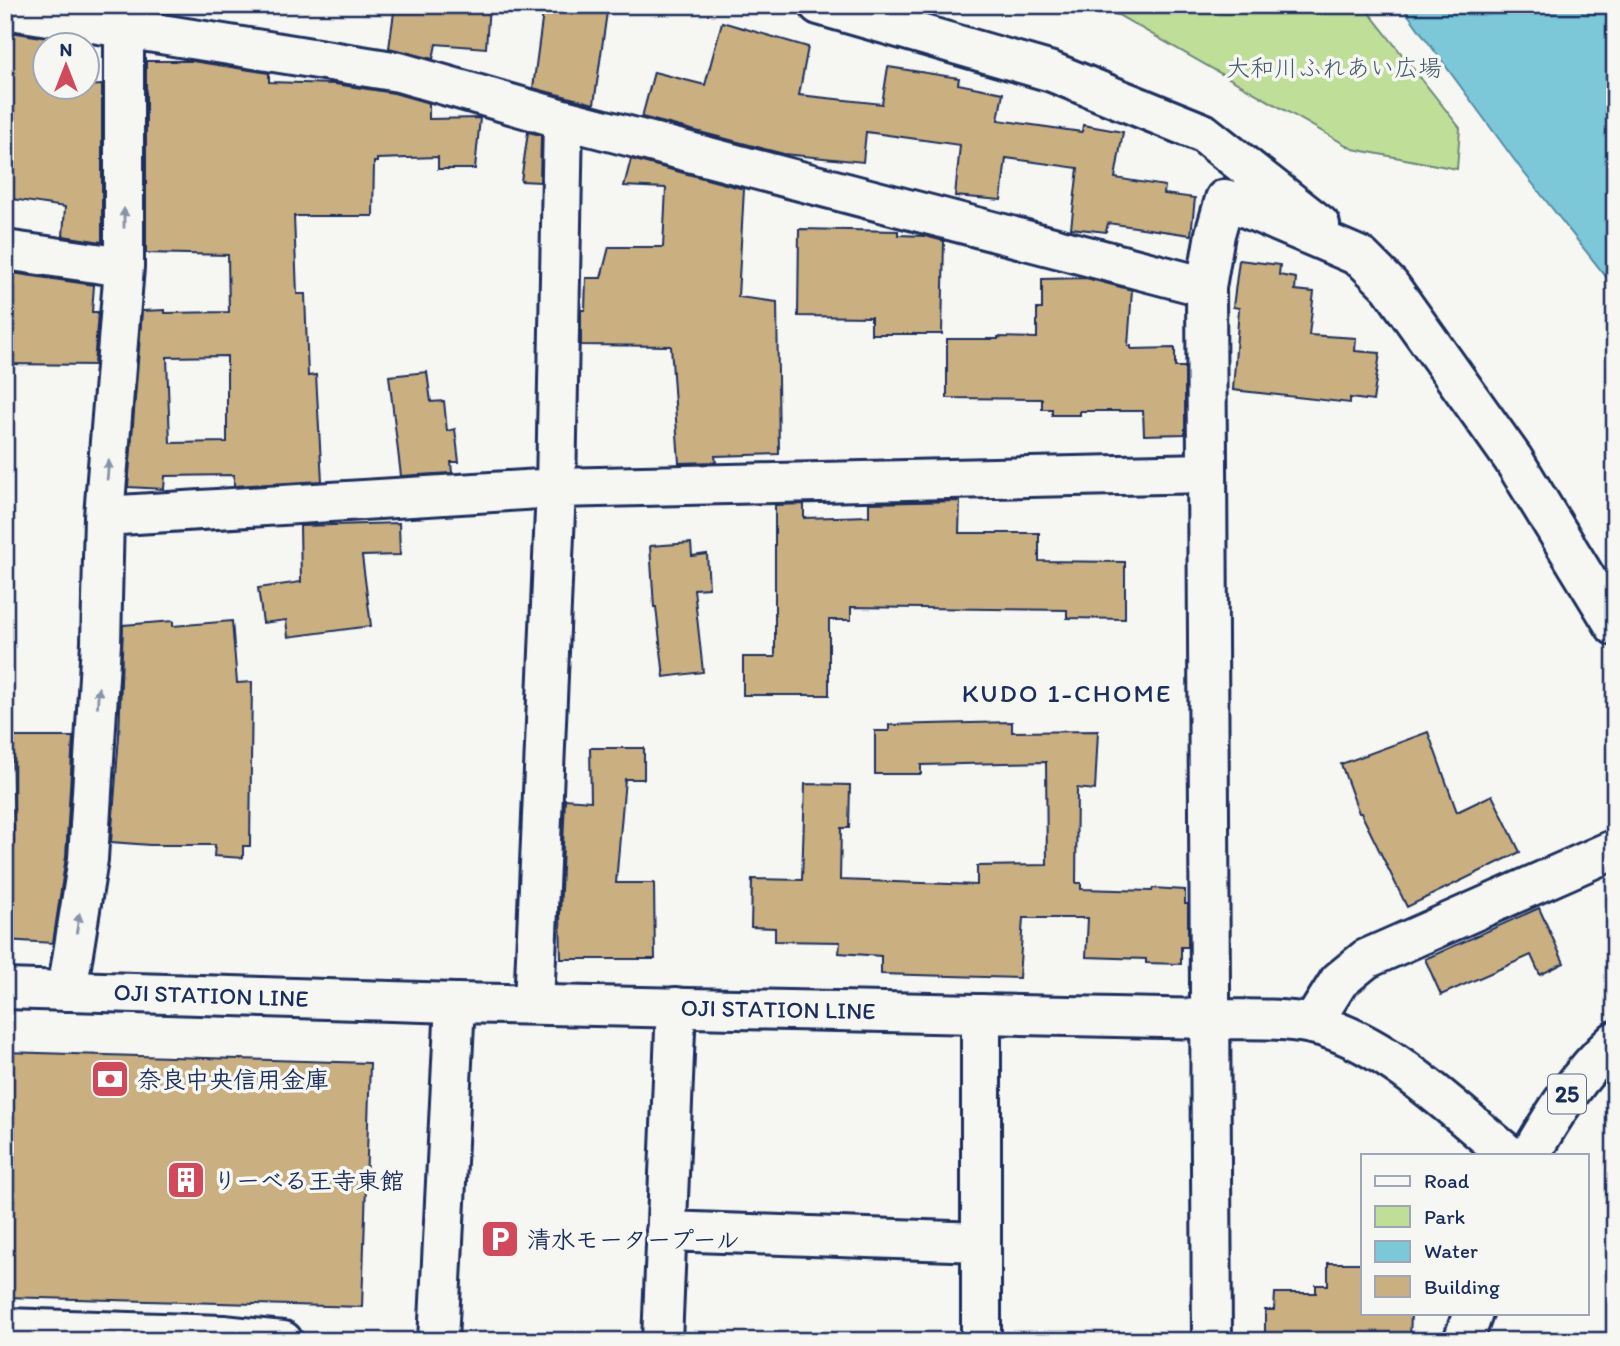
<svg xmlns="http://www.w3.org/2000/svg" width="1620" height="1346" viewBox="0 0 1620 1346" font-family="Itim,'Klee One',sans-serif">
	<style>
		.green { fill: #bfdf98; stroke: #6d877b; stroke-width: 2 }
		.water { fill: #7bc8d9; stroke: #558ba8; stroke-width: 2 }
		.building { fill: #caaf80; stroke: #1b2f5e; stroke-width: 2; fill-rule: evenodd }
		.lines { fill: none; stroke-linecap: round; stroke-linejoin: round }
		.minor-casing { stroke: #1b2f5e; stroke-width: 44 }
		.tertiary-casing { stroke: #1b2f5e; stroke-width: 44 }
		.secondary-casing { stroke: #1b2f5e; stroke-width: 44 }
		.trunk-casing { stroke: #1b2f5e; stroke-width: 44 }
		.minor { stroke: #f6f6f2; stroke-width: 38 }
		.tertiary { stroke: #f6f6f2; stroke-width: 38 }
		.secondary { stroke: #f6f6f2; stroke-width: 38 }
		.trunk { stroke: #f6f6f2; stroke-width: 38 }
		.oneway { fill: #8892a8 }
		.labels { text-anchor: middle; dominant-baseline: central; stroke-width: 7; stroke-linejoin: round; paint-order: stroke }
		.shield { fill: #f6f6f2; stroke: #5d6b8a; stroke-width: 2 }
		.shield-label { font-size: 23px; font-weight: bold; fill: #1b2f5e }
		.park-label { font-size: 24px; fill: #445b6c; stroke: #f6f6f2 }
		.street-label { font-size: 24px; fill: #1b2f5e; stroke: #f6f6f2 }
		.poi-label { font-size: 24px; font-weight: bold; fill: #1b2f5e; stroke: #f6f6f2; text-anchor: start }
		.neighbourhood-label { font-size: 26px; letter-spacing: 2px; fill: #1b2f5e; stroke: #f6f6f2 }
	</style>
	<rect width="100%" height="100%" fill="#f6f6f2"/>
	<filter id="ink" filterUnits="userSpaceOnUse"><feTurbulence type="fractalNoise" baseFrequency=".0143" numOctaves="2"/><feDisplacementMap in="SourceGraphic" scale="14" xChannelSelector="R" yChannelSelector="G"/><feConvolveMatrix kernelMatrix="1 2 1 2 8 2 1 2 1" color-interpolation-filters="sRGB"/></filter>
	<g filter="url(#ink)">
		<path class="green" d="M1087,5H1363L1460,128L1457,169L1353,149L1118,15Z"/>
		<path class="water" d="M1401,5H1615V288L1521,169Z"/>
		<path class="building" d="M395,5H489L486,48L436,44L433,59L389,48Z
			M544,5H608L594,104L533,88Z
			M722,22L808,47L799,95L882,104L888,67L959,78L958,84L1003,93L998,120L1082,132L1083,125L1123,132L1115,178L1165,186L1164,194L1195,198L1191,235L1108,223L1106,232L1071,228L1078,168L1006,158L1001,200L955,196L960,145L866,132L863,162L784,154L642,117L654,72L705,85Z
			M5,31L89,45L88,57V46H46V88L102,85V242L63,236L65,207L5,198V131L13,88L5,86Z
			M146,61H192L269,73V82L335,84L394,93L429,103V119L480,118L475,169H438V157L377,159V162H374L373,216H294L297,294H305L308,376L316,375L322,481L234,486V475L165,476L164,489L128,487L142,311L165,310V313L229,312L228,255L146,253ZM227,356V442L170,443L167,357Z
			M528,132L541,135L540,182L521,181Z
			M631,159L744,189L738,297L777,302L779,454L715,456L716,462L679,463L671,346L581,345V310H585L586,278H601L609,247H663L666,188L624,186Z
			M799,229L898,231V235L925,236L944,241L942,334H871V317L798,316Z
			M1239,260L1280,265L1279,275L1296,278L1295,290L1314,292L1309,335L1356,338L1355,351L1380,353L1373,401L1350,398V403L1233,390L1239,308L1233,307Z
			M5,272L94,285L92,312H98L94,365L5,364Z
			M1086,278L1132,290L1128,346H1131V349L1175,348V367H1185V434L1144,435L1143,411H1080V415H1052V409H1042V399L947,398V339H998V337L1037,338V309H1042V279Z
			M427,372L431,402L444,401L447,431L455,429L459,462H451L452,473L401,476L389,376Z
			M960,501L959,533H1039V561L1125,562V619L1067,618V610L851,607V620H829V695H743V657H775V505L804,504V518L869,516V503Z
			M399,523L400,555L362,556L371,626L288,637L286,620L263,623L258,588L301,582L300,526Z
			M691,543L692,556L707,554L709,588L694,589L703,672L664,677L656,607H654L650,546Z
			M173,621V626L232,621L237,683L252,682L250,846H243V858L214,856L215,845H150L111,842L119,736L123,625Z
			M1012,722V732L1098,731L1095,790L1077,788L1076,883H1081V889L1152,891L1153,888L1185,890V904H1188V947H1181V964L1146,963V959L1086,957L1088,918H1023L1019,978L881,974V956L839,953L840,942L775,941V928L751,927L752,879L802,880L805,784L850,785L849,828H841L840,880L977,885V866L1047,865L1046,762L921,765V774H875V731H889V725Z
			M1428,732L1457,812L1492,795L1520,852L1407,907L1361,813H1359L1341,764Z
			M12,737H73L66,857L53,943L5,940V847H14Z
			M590,748H644V779H625L616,883H654L655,959H561L560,914L565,799L591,801Z
			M1539,908L1564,963L1540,975L1531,955L1441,995L1425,959Z
			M5,1052L370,1063L362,1307L5,1297Z
			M1328,1263H1363V1313H1411L1410,1341H1265V1310H1274L1275,1293H1316V1285H1328Z"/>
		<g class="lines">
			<defs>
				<path id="minor" d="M819,5L1052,72L1203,133L1320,225
					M5,9L399,72L563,119L1206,287L1212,1341
					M5,250L124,267
					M1206,287L1215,234L1225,199L1361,257L1390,286L1513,459L1615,626
					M104,516L556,488L1207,473
					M67,991L88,859L101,643L104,516L124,267V5
					M534,1004L556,488L563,119
					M1312,1024L1339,981L1366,959L1615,849
					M666,1231L981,1242
					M5,1328L223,1335L283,1341
					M662,1341L676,1007
					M981,1341V1014"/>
				<path id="tertiary" d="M438,1341L455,1003"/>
				<path id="secondary" d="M5,989L455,1003L1210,1019C1243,1020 1280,1017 1312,1024C1384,1040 1452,1109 1509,1155"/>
				<path id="trunk" d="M1530,1155C1554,1113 1579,1074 1615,1041
					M1463,1341L1473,1313"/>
			</defs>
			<use href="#minor" class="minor-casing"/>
			<use href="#tertiary" class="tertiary-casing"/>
			<use href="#secondary" class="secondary-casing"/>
			<use href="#trunk" class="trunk-casing"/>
			<use href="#minor" class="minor"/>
			<use href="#tertiary" class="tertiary"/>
			<use href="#secondary" class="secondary"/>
			<use href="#trunk" class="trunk"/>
		</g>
		<defs><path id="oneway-solid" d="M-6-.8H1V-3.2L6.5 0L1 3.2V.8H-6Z" transform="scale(1.75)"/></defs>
		<g class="oneway">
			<use href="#oneway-solid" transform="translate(124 218) rotate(-90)"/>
			<use href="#oneway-solid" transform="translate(108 470) rotate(-85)"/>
			<use href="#oneway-solid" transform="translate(98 697) rotate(-87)"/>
			<use href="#oneway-solid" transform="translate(78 923) rotate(-81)"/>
		</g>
	</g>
	<defs>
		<symbol id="bank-square" viewBox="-11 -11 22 22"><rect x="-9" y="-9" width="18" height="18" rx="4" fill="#d1495b" stroke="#f6f6f2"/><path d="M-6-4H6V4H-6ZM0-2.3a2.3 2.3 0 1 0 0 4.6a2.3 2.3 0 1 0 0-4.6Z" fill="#fff"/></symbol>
		<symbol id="building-square" viewBox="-11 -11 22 22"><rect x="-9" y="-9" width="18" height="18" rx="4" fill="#d1495b" stroke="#f6f6f2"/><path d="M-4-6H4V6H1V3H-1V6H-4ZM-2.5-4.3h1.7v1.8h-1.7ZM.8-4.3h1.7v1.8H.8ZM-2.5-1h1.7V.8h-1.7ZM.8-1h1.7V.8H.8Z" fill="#fff"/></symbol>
		<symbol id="parking-square" viewBox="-11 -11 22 22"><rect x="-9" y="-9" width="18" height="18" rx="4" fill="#d1495b" stroke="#f6f6f2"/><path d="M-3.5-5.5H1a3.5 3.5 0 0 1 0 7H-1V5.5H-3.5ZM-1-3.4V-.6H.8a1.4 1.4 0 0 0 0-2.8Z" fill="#fff"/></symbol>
	</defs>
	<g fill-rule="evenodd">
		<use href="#bank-square" x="88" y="1057" width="44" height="44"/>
		<use href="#building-square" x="164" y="1158" width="44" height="44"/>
		<use href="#parking-square" x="478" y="1217" width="44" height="44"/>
	</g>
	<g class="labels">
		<rect class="shield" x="1548" y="1074.5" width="38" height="39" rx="5"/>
		<g class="shield-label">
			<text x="1567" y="1094">25</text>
		</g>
		<g class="park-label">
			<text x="1334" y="67">大和川ふれあい広場</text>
		</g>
		<g class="street-label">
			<text transform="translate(211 995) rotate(2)">OJI STATION LINE</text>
			<text transform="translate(778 1009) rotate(1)">OJI STATION LINE</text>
		</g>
		<g class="poi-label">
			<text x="137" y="1079">奈良中央信用金庫</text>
			<text x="213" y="1180">りーべる王寺東館</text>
			<text x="527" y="1239">清水モータープール</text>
		</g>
		<g class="neighbourhood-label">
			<text x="1067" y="693">KUDO 1-CHOME</text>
		</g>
	</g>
	<rect width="1620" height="1346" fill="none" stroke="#f6f6f2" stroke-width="28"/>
	<rect x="14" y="14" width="1592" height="1318" fill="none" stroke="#1b2f5e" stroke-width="2.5" filter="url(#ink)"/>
	<rect x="1361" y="1154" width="228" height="161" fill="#f6f6f2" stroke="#9ea6b7" stroke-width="2"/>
	<rect x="1375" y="1176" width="35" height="10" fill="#f6f6f2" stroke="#9ea6b7" stroke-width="2"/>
	<text x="1424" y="1188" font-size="21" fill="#1b2f5e">Road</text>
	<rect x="1375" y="1206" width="35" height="21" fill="#bfdf98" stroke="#9ea6b7" stroke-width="2"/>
	<text x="1424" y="1224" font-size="21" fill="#1b2f5e">Park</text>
	<rect x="1375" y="1241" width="35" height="21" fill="#7bc8d9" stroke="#9ea6b7" stroke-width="2"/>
	<text x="1424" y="1258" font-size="21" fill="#1b2f5e">Water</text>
	<rect x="1375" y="1276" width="35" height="21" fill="#caaf80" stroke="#9ea6b7" stroke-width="2"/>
	<text x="1424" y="1294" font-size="21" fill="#1b2f5e">Building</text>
	<g transform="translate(66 66)"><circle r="33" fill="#f6f6f2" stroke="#9ea6b7" stroke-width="2"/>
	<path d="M0-5L12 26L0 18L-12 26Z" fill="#d1495b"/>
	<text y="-10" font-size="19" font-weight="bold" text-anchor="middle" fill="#1b2f5e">N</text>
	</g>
</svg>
